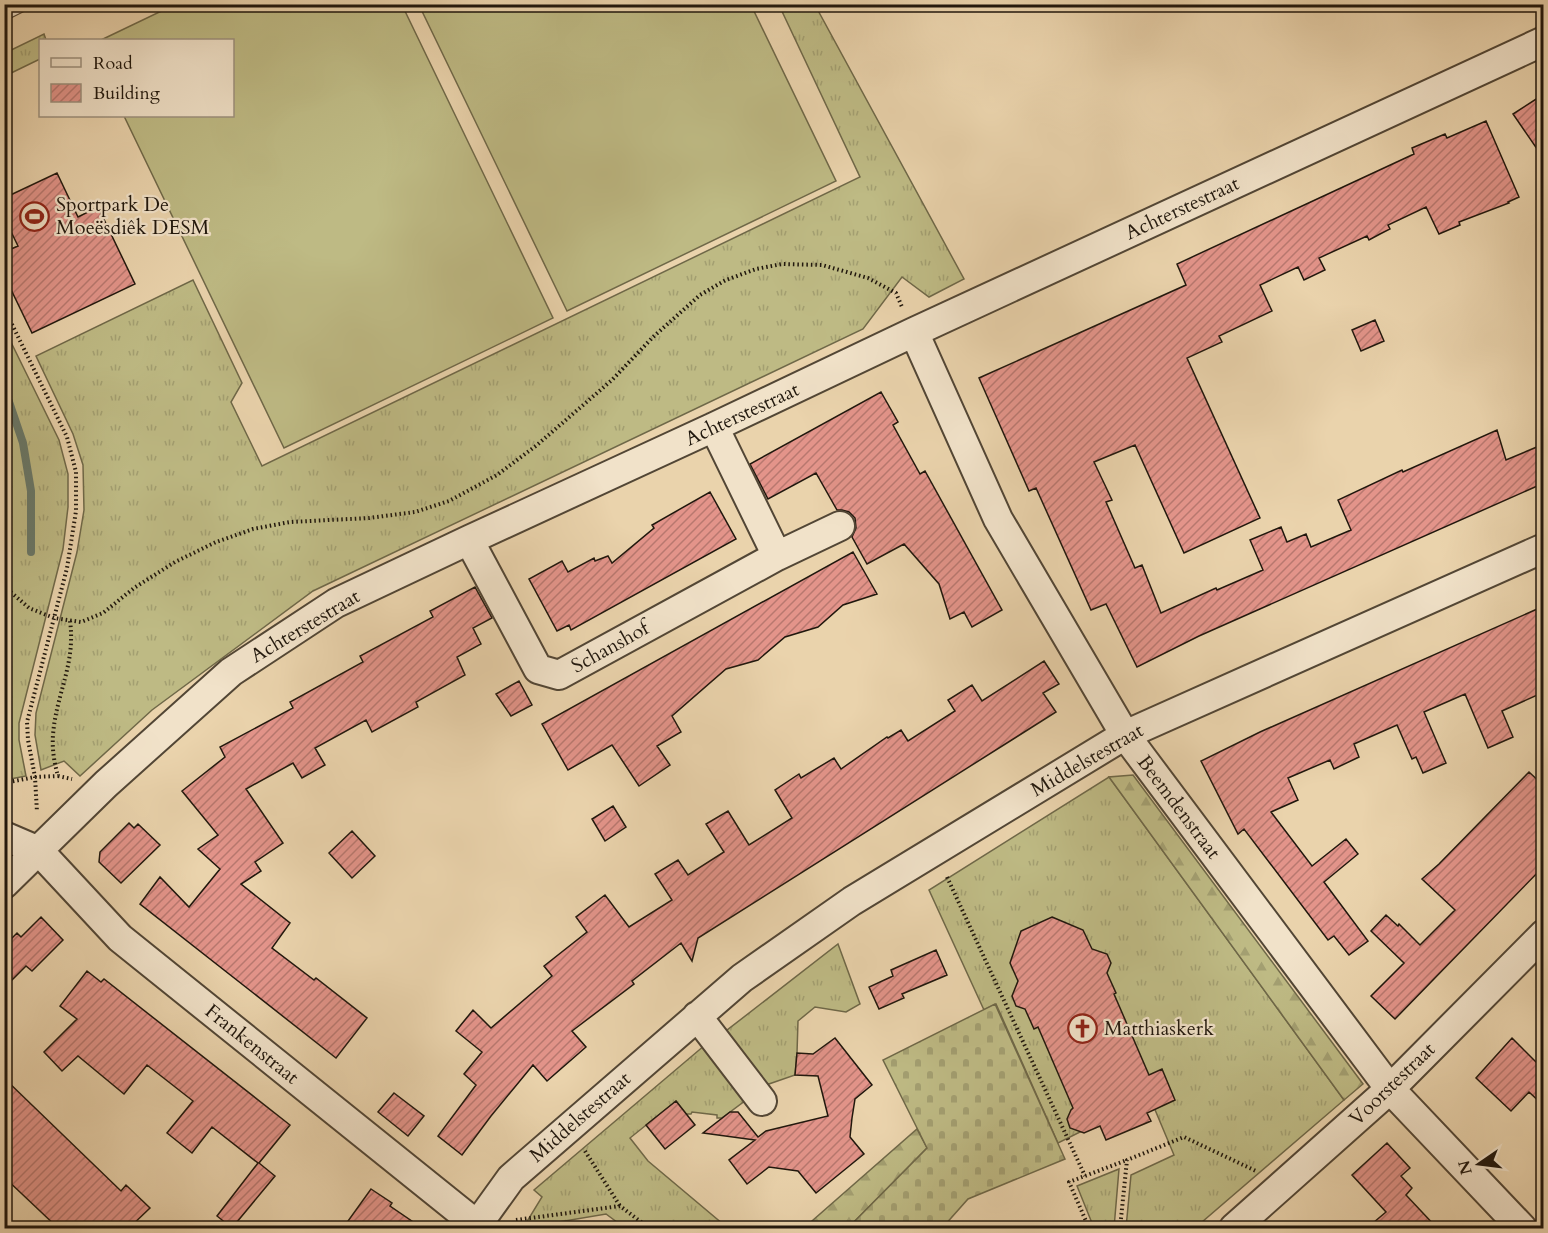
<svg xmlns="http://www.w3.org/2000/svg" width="1548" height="1233" viewBox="0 0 1548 1233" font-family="Cardo,serif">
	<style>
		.grass { fill: url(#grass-tufts); stroke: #6f6848; stroke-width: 1.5 }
		.forest { fill: url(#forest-firs); stroke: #6f6848; stroke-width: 1.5 }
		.cemetery { fill: url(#cemetery-stones); stroke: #6f6848; stroke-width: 1.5 }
		.garden { fill: #beba84; stroke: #6f6848; stroke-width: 1.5 }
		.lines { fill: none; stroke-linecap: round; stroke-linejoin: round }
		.stream { stroke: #687869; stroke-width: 8 }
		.building { fill: url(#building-hatch); stroke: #20170d; stroke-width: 1.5 }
		.service-casing { stroke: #524635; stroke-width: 16 }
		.minor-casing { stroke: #524635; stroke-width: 32 }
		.path { stroke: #20170d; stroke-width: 4; stroke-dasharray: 1.5 3; stroke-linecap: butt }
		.service { stroke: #f1e2c9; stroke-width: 14 }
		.minor { stroke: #f1e2c9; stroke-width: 28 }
		.labels { text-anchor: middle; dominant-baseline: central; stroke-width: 4.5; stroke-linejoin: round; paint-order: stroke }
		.poi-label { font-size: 20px; fill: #20170d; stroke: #f1e2c9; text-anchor: start }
		.street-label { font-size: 20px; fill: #20170d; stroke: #f1e2c9 }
	</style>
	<defs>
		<pattern id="grass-tufts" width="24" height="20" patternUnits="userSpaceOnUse" patternTransform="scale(1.5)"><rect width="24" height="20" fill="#beba84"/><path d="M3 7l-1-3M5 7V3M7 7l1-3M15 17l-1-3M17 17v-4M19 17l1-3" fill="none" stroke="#a39f71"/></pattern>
		<pattern id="forest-firs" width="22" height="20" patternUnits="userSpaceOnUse" patternTransform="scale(1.5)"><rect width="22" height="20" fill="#beba84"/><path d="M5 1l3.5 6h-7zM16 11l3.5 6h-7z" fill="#a39f71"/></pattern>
		<pattern id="cemetery-stones" width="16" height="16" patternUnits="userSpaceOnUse" patternTransform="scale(1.5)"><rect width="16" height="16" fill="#beba84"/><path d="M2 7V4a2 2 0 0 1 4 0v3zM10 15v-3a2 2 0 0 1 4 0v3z" fill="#a39f71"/></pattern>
		<pattern id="building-hatch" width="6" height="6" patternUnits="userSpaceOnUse" patternTransform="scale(1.5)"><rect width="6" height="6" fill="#e3948a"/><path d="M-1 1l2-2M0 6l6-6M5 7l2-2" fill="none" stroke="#b8786f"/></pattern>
	</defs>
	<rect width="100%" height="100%" fill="#ead3ac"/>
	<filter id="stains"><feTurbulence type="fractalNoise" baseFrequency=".00333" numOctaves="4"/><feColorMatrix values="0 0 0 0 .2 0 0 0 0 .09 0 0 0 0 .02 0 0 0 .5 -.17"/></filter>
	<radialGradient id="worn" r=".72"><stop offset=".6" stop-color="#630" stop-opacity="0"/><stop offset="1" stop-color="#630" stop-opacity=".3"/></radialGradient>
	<path class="grass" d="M779,5H815L964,279L929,297L902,277L863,329L313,591L152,710L80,776L64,761L41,770L35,735L36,713L77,552L84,510L83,465L73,434L36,356L193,280L242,383L231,402L262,466L860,177Z
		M44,34L46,40H40V59L5,76V53Z
		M5,330L59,440L68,474V507L63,549L19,723V740L26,776L5,780Z
		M1109,777L1344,1100L1195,1228H1126L1131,1175L1174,1155L1153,1105L1092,1126L1058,1143L996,1004L984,1010L929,890Z
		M838,944L860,1004L846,1012L815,1007L798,1021L797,1053L795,1075L763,1086L722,1034Z
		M705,1045L746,1100L722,1118H717V1115L692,1112L691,1114H686L676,1101L630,1138L648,1161L723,1224L764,1228H625L606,1214L523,1228L542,1197L534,1190Z
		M1119,1169L1114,1228H1094L1077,1186Z"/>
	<path class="forest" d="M1133,775L1363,1084L1344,1100L1109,777Z
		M917,1129L927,1148L848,1228H804Z"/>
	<path class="cemetery" d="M995,1004L1065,1159L968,1199L944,1226L946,1228H848L927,1148L883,1060Z"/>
	<path class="garden" d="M176,4L402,5L553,318L284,448L124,116H232V40H101Z
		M419,5H751L836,181L567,311Z"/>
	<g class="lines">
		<path class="stream" d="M4,387L23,443L31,491V552"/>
	</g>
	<path class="building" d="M1544,94V159L1513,114Z
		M1486,121L1519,197L1508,202L1509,203L1459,222L1460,225L1439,234L1426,207L1388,225L1390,229L1380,234L1369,240L1367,236L1319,258L1325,270L1304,280L1298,267L1260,285L1272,311L1219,336L1222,342L1187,358L1260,518L1184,553L1135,445L1094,462L1112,500L1106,502L1135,568L1142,565L1161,613L1216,588L1217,590L1263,570L1250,540L1281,527L1287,542L1306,534L1311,547L1351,530L1338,500L1402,470L1403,472L1497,430L1506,460L1544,444V483L1199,636L1137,667L1106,604L1091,610L1036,488L1029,491L979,378L1186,285L1177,264L1414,154L1412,148L1445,134L1447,138Z
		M57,173L78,217L98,207L135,284L32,333L4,275V252L18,246L4,217V198Z
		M1375,320L1384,341L1361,351L1352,330Z
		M881,392L898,422L893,425L920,474L925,471L1002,610L972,627L964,612L950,619L939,584L904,544L867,564L852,537L856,528L855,518L849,512L842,510H837L816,473L768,499L750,464Z
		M710,492L736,539L571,630L569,625L557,631L529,579L562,561L568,572L594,558L595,561L608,556L612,563L654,528L652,525Z
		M853,552L877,594L843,605L818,627L785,637L758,660L726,669L672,716L681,732L657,746L670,765L639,786L612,745L568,770L542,724Z
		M475,587L492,618L473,628L481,644L457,657L465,675L416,702L418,707L372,732L366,720L315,748L325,765L302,778L293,763L246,789L283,843L255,862L261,871L241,884L290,923L272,948L314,980L316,978L367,1018L336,1058L140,904L160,877L189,907L220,869L198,849L218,835L182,791L225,757L220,747L293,708L290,702L363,662L360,656L433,617L430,611Z
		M1544,606V692L1502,711L1513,737L1488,748L1465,694L1424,712L1446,763L1423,773L1416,757L1412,759L1397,725L1354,744L1359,757L1334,769L1330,760L1288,778L1298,800L1271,812L1312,866L1346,839L1358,854L1324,882L1368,941L1349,955L1334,936L1328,940L1244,829L1238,834L1201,761L1260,732Z
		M1044,661L1059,684L1043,693L1056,712L698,938L692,961L681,943L632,981L634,984L572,1031L586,1047L547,1081L533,1065L491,1116L462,1155L438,1136L476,1085L464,1074L482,1052L456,1031L473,1010L491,1028L552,976L544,966L587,932L576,917L605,895L629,927L672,900L655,874L678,860L688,875L724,852L706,824L728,811L749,845L792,818L775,790L799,774L801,778L834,758L841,769L887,737L888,738L901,730L908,741L955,711L948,700L972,685L982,701Z
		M519,681L532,705L511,716L496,694Z
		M1529,772L1544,786V866L1395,1019L1371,996L1404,963L1371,931L1386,915L1398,926L1399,924L1420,945L1455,910L1422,879L1439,864Z
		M613,806L626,827L605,841L592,819Z
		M129,823L134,828L138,824L160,845L121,883L99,862L100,852Z
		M352,831L375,856L352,878L329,853Z
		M41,917L63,940L32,971L26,966L4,988V946L17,933L21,937Z
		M1052,917L1083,930L1092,949L1107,954L1111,963L1107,973L1116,993L1114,994L1149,1075L1162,1069L1175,1100L1147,1113L1151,1121L1106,1140L1100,1126L1084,1133L1070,1128L1067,1119L1071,1110L1073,1108L1038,1027L1034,1029L1025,1009L1016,1006L1012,996L1018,981L1010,963L1021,931Z
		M936,950L947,975L902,994L904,998L879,1009L869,987L893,976L891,970Z
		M87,971L101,982L104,979L290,1125L259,1163L275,1176L232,1228L217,1216L258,1163L212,1127L192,1153L167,1133L193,1101L147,1065L124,1094L78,1056L62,1071L44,1052L77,1019L60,1006Z
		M835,1038L872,1085L855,1099L852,1118L850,1137L864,1154L816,1193L798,1171L769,1167L747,1184L729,1160L755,1140L703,1133L730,1112H738L758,1137L766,1131L828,1116L818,1076L795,1075L797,1053L813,1054Z
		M1512,1038L1544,1070V1106L1529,1092L1511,1111L1476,1078Z
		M4,1078L121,1191L126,1185L150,1208L129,1228H58L4,1177Z
		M394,1093L424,1116L408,1136L378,1112Z
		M676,1101L695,1125L665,1149L646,1125Z
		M1387,1143L1410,1168L1401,1176L1412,1188L1406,1195L1437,1228H1367L1386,1212L1352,1175Z
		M371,1189L392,1203L390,1206L422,1228H343Z"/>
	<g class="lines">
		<defs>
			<path id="service" d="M4,13L22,4"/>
			<path id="minor" d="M914,332L998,519L1125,735L1390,1089L1522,1228
				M714,427L777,556
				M469,540L538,669L559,675L777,556L840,526
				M4,836L39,851L120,938L477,1225
				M4,884L106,784L231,672L336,603L469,540L714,427L914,332L1544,41
				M697,1016L762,1101
				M475,1228L511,1178L742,978L852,901L1125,735L1544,548
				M1234,1228L1390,1089L1544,934"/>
		</defs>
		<use href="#service" class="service-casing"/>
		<use href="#minor" class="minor-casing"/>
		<path class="path" d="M4,308L67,437L76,472V511L67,568L27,722L28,740L35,777L37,812
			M4,586L29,608L54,618L81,622L103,613L134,588L175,562L216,542L253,529L290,522L369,518L415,512L449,501L497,475L537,445L612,380L653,337L700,295L726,280L756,269L782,264L822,265L868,278L896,293L902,307
			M70,621C76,664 56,694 53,735C52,749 54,762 58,776L72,779
			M4,783L35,777L58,776
			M947,877L1085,1176
			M585,1151L620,1206
			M516,1220L620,1206L649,1228
			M1089,1228L1069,1182L1127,1160
			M1120,1228L1127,1160L1184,1137L1256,1171"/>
		<use href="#service" class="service"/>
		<use href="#minor" class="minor"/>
	</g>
	<defs>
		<symbol id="stadium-ring" viewBox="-11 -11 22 22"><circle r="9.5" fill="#f1e2c9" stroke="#8f2418" stroke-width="1.5"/><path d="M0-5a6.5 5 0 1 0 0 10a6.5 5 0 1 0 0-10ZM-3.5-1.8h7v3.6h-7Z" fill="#8f2418"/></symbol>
		<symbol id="church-ring" viewBox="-11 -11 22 22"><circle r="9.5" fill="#f1e2c9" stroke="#8f2418" stroke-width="1.5"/><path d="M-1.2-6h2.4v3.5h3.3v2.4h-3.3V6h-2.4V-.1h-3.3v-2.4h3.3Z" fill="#8f2418"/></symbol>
	</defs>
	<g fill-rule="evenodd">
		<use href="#stadium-ring" x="18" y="200" width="33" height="33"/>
		<use href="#church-ring" x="1066" y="1012" width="33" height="33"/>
	</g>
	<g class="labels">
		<g class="poi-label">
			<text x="56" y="204">Sportpark De<tspan x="56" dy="23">Moeësdiêk DESM</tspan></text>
			<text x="1104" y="1028">Matthiaskerk</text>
		</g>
		<g class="street-label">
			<text transform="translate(1182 208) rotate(-25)">Achterstestraat</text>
			<text transform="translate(742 414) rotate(-25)">Achterstestraat</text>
			<text transform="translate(305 626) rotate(-31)">Achterstestraat</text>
			<text transform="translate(610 647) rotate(-29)">Schanshof</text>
			<text transform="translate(1087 760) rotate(-30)">Middelstestraat</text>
			<text transform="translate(1179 807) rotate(53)">Beemdenstraat</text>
			<text transform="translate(252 1044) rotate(39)">Frankenstraat</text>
			<text transform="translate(1392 1084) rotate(-44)">Voorstestraat</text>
			<text transform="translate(580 1117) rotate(-41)">Middelstestraat</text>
		</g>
	</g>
	<rect width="1548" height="1233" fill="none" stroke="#ead3ac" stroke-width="24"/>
	<rect x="6" y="6" width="1536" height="1221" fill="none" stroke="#20170d" stroke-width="3"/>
	<rect x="12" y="12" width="1524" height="1209" fill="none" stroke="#20170d" stroke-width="1.5"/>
	<rect x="39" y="39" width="195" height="78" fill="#f1e2c9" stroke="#9d917e" stroke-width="1.5"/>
	<rect x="51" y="58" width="30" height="9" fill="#f1e2c9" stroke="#9d917e" stroke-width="1.5"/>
	<text x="93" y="69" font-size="18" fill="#20170d">Road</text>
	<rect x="51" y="84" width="30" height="18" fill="url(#building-hatch)" stroke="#9d917e" stroke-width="1.5"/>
	<text x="93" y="99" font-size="18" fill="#20170d">Building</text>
	<g transform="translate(1479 1164) rotate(256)" stroke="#f1e2c9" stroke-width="4.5" paint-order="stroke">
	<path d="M0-4.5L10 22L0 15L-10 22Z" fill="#20170d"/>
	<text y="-9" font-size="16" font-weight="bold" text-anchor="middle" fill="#20170d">N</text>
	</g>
	<rect width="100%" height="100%" filter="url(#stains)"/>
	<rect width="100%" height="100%" fill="url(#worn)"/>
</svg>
